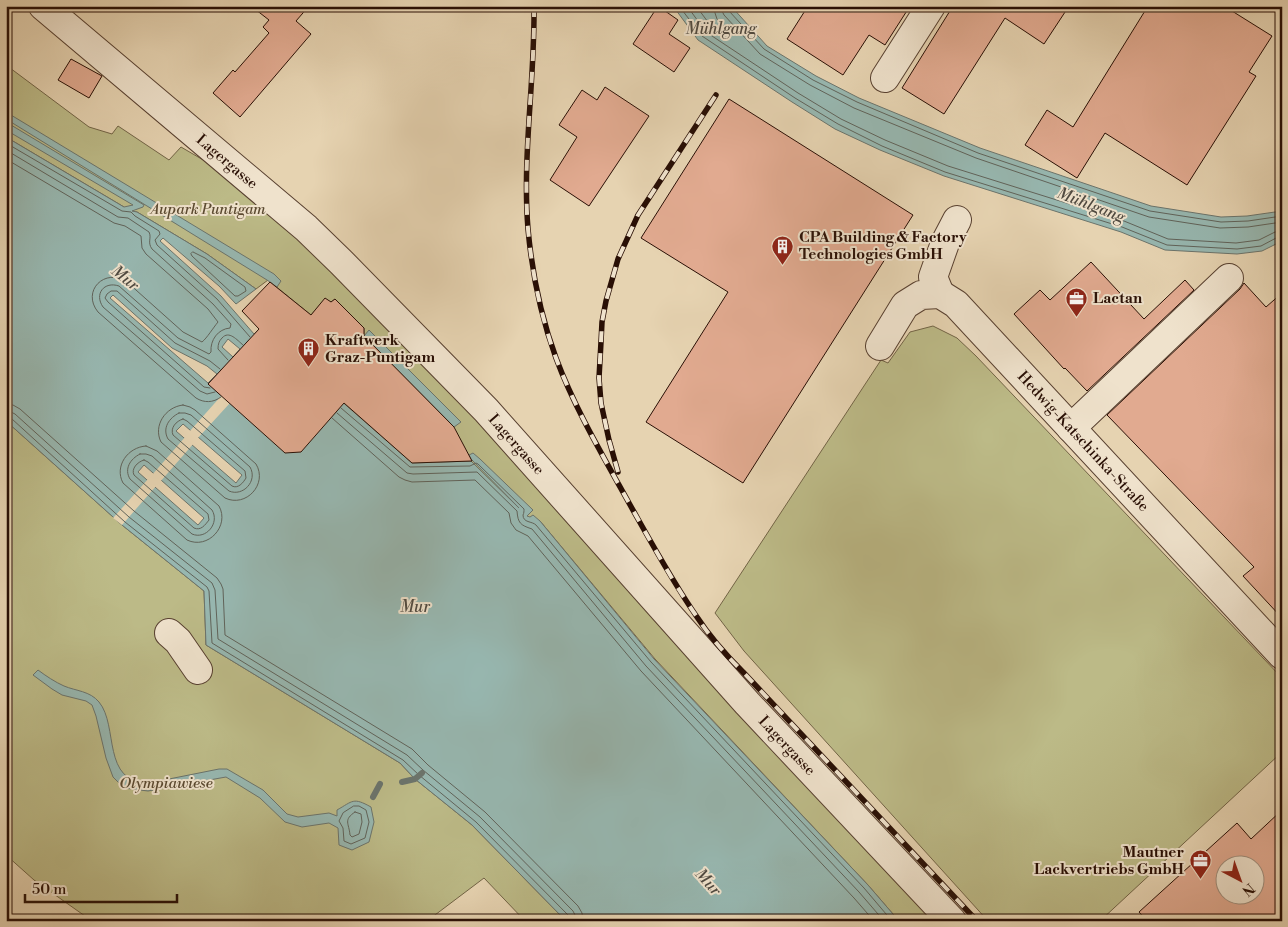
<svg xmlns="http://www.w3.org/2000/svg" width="1288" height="927" viewBox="0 0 1288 927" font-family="'Libre Bodoni',serif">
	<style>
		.green { fill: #bcba87; stroke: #726446 }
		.water { fill: #97b7b0; stroke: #6b746c; fill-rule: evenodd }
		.pier { fill: #e6d3b1 }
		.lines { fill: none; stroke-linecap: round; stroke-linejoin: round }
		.shore { stroke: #60635a; stroke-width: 1 }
		.stream { stroke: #6b746c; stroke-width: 6 }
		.building { fill: #e1aa90; stroke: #290f05; fill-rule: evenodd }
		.minor-casing { stroke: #584030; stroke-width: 30 }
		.minor { stroke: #efe2cc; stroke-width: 28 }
		.rail-casing { stroke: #290f05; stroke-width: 5.5 }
		.rail { stroke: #efe2cc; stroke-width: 4; stroke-dasharray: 11; stroke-linecap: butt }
		.labels { text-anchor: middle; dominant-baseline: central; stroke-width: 4; stroke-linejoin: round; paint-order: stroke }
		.street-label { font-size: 15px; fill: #290f05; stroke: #efe2cc }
		.park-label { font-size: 15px; font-style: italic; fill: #5c4b32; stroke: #efe2cc }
		.poi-label { font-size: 15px; font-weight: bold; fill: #290f05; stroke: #efe2cc; text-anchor: start }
		.water-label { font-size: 16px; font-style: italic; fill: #504a41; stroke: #efe2cc }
	</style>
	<rect width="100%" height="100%" fill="#e6d3b1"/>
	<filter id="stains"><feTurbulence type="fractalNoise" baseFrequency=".004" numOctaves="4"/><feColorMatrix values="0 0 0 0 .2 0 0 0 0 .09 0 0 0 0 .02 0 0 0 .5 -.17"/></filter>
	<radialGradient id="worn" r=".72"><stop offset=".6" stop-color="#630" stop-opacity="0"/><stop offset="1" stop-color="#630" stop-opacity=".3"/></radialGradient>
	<path class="green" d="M6,65L89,127L112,134L118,126L169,160L181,147L234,178L301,235L466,406L937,921H899L868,885L655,659L540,521L527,517L471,461L364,336V328L335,299L331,302L325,299L311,315L268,280L256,289L207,254L137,212L128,211L124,207L6,137Z
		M933,326L957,338L976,356L1282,678V752L1100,921H988L744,651L715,613L881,360L888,363L910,332Z
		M6,421L122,525L204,591L206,645L400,763L415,779L472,825L566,921H525L484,878L427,921H92L34,880L6,855Z"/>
	<path class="water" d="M673,6H731L767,46L816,76L859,98L980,148L1151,206L1221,217L1247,216L1282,211V241L1262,251L1237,254L1165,250L1121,232L944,176L880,150L835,129L792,102L698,40Z
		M6,112L274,274L281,281L277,287L267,280L6,119Z
		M6,122L144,205L143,207L132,211L137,212L207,254L256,289L236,304L219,286L163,238L160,241L221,296L254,334L259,329L412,463L471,461L519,508L471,459L469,455L473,453L480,459L533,510L527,516L530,517L533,515L540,521L654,659L868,885L899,921H566L472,825L415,779L400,763L206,645L204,591L122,525L6,421V137L124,207L133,205L6,130ZM113,295L172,348L207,366L217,374L208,383L110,298ZM228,339L240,349L233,357L222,347ZM183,424L242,475L236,483L176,431ZM144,465L204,518L198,525L138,472Z
		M369,330L461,422L454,427L364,336Z
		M38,670C46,676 55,682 64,686C76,691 90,691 99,702C119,726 101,783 149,783L219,769H227L263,790L287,814L298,817L329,813L337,816V810C353,801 353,797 371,807L374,822L369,842L352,850L339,845L338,828L329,823L302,827L285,822L260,798L226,777L148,791L124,788L113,777L106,758L96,716L92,705L86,701L62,695L52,689L33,675Z"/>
	<path class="pier" d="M222,395L230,403L197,439L189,432Z
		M186,436L194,443L160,482L152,475Z
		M149,478L157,485L122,525L113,518Z"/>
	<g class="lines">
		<path class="shore" d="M679,6L702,36L795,98L838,124L882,146L945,172L1122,227L1167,245L1237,249L1261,246L1278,237H1282
			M687,6L706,32L798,93L841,119L885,140L948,166L1124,221L1168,239L1236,243L1259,240L1275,232L1282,231
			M696,6L711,26L727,36L729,37L730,33L717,19L715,13L714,6
			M722,6V11L724,15L760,54L810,85L854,108L976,158L1149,217L1220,228L1248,227L1282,222
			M728,6L729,11L764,49L813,80L857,102L978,153L1150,211L1221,222L1248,221L1282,216
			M6,143L122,211L131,212L135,216L159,231L160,234L155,240L157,245L217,299L250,337
			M6,150L118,217L128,218L149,232C152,238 147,242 152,249L213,304L231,324L230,328C218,329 210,340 211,352L209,354L178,338L119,286C104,281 94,294 103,307L200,391L207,394L215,392
			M6,159L114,223L125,226L141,236L142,248L146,254L208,309L218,322C213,328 207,338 202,342L183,332L127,282C105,267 81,291 98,312L196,398C204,403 213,403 221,397
			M193,252L205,258L245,287L246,291L238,296H235L192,256L191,254Z
			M228,360L218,349C218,344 219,341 222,338C229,330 237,340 243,345
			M210,388L204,387L108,302L105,298L107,294L111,291H117L175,343L210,361L220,369
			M6,404L13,405L20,409L134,511L217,578L221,584L223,589L225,635L412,749L428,765L485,812L578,906L582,913L583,921
			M183,405L190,407L195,410L256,464C268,484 246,508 225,498L161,442C153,426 165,407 183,405Z
			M341,408L410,467L470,466L476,463L478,464L524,509C524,511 524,513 523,515C523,523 532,521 536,525L651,662L864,888L892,921
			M6,412H11L15,414L129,517L212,583L215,590L218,639L407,755L423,770L480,817L573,911L575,915L576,921
			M179,413H185L191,415L250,467C258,481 243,497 229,491L168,439C162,428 169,418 179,413Z
			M337,413L407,473L413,474L477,472L517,511C518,523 520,525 532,529L646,666L859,892L884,921
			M6,418L12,419L125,522L207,587L209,591L212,643L403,760L419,775L476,822L568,915L569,921
			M332,418L399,477L405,480L412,482L475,480L509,513L511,523L516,530L528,536L641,671L854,898L874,921
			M183,419L187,421L245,471L246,478C243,483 238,489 232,486L173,435C170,428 176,421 183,419Z
			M146,446L157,451L219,506C230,526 208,550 187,540L123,483C114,466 128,447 146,446Z
			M140,454H146L152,456L212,510C220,523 206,540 192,534L130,479C124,469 130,459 140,454Z
			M144,460L148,462L208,514L209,520C205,525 201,531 194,528L134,475C131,469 137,462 144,460Z
			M354,806H359L366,810L369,822L365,838L351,844L344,841L343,828L339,821L343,813Z
			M355,812L361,814L362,822L359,834L352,837L350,835C349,823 343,820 355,812Z"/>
		<path class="stream" d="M6,465L9,468
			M402,782L415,779L422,773
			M373,797L380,784"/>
	</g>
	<path class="building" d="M251,6H309L296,21L311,34L240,117L213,93L233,70L235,72L269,33L263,27L269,20Z
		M658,6L678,20L669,34L690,48L674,72L633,44Z
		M808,6H910L885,45L869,35L843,75L787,39Z
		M953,6H1069L1044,44L1005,18L944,114L902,88Z
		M1148,6H1224L1272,36L1249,72L1256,76L1187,185L1105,133L1077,178L1025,145L1047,110L1073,127Z
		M71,59L102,76L89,98L58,80Z
		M605,87L649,116L589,206L550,180L577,137L559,125L582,90L597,100Z
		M729,99L913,215L743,483L646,422L728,292L641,238Z
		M1091,262L1144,319L1185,280L1194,290L1087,391L1065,368L1064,369L1014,314L1040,290L1050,300Z
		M270,282L311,315L325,298L331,302L335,299L364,328V336L454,427L472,461L412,463L344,403L301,452L285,453L208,384L259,329L242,311Z
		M1244,283L1266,307L1282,293V618L1243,576L1254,567L1107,415L1240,289Z
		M1282,810V921H1147L1139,912L1237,823L1251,839ZM1226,864H1256V894H1226Z"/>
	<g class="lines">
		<defs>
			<g id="minor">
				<path id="s1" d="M43,6L306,228L341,262L486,410L747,703L952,921"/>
				<path d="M885,78L931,6"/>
				<path d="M940,294L933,277L945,243L957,220"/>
				<path id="s2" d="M880,346L905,305L921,295L940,294L956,304L1282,655"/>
				<path d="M1071,428L1229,278"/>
				<path d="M169,633L178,641L198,670"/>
			</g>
		</defs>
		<use href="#minor" class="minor-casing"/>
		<use href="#minor" class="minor"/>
		<defs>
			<path id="rail" d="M534,6C535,81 522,155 528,229C532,273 541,317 556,358C575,409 603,456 629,503C651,542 672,581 697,617C710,637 726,655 743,672L977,921
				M618,472L609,440L601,403L599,378L601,342L602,322L606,301L618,259L638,215L716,95"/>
		</defs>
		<use href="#rail" class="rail-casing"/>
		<use href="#rail" class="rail"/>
	</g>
	<defs>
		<symbol id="building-pin" viewBox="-11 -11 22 30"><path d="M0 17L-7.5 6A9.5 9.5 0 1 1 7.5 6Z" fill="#8f2418" stroke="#efe2cc"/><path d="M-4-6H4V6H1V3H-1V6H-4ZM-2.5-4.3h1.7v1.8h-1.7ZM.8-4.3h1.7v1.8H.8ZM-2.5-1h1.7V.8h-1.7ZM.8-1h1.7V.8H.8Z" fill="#fff"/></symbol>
		<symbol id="office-pin" viewBox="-11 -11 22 30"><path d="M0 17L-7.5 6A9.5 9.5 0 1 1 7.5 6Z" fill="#8f2418" stroke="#efe2cc"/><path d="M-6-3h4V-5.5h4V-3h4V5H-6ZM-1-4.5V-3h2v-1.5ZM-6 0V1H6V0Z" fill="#fff"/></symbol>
	</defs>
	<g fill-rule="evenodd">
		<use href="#building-pin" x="770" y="234" width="25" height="34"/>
		<use href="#office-pin" x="1064" y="286" width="25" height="34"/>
		<use href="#building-pin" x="296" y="336" width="25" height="34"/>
		<use href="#office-pin" x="1188" y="848" width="25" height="34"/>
	</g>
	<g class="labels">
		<g class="street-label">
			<text stroke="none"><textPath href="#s1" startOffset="241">Lagergasse</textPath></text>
			<text stroke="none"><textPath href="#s2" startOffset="292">Hedwig-Katschinka-Straße</textPath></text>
			<text stroke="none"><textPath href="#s1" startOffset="646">Lagergasse</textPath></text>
			<text stroke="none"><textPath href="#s1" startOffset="1051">Lagergasse</textPath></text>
		</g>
		<g class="park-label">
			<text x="208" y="209">Aupark Puntigam</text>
			<text x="166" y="783">Olympiawiese</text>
		</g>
		<g class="poi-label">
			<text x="799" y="237">CPA Building &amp; Factory<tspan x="799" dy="17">Technologies GmbH</tspan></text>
			<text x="1093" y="298">Lactan</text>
			<text x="325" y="340">Kraftwerk<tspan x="325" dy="17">Graz-Puntigam</tspan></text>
			<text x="1184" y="852" text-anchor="end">Mautner<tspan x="1184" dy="17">Lackvertriebs GmbH</tspan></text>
		</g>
		<g class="water-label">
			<text x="721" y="29">Mühlgang</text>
			<text transform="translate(1091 205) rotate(21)">Mühlgang</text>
			<text transform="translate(125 278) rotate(39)">Mur</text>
			<text x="415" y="607">Mur</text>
			<text transform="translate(708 882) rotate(48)">Mur</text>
		</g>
	</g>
	<rect width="1288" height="927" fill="none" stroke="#e6d3b1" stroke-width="25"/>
	<rect x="8" y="8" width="1273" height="912" fill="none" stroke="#290f05" stroke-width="2.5"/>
	<rect x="12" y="12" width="1263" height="902" fill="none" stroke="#290f05"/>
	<g transform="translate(1240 880) rotate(139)"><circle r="24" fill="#efe2cc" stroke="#a08e7c"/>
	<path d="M0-4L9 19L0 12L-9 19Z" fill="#8f2418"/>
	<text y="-8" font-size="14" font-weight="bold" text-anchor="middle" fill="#290f05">N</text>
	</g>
	<path d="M25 894v8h152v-8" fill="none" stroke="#290f05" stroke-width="2.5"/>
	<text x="32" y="894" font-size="15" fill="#290f05" stroke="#efe2cc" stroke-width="4" paint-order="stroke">50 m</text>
	<rect width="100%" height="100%" filter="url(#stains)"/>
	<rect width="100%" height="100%" fill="url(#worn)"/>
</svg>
